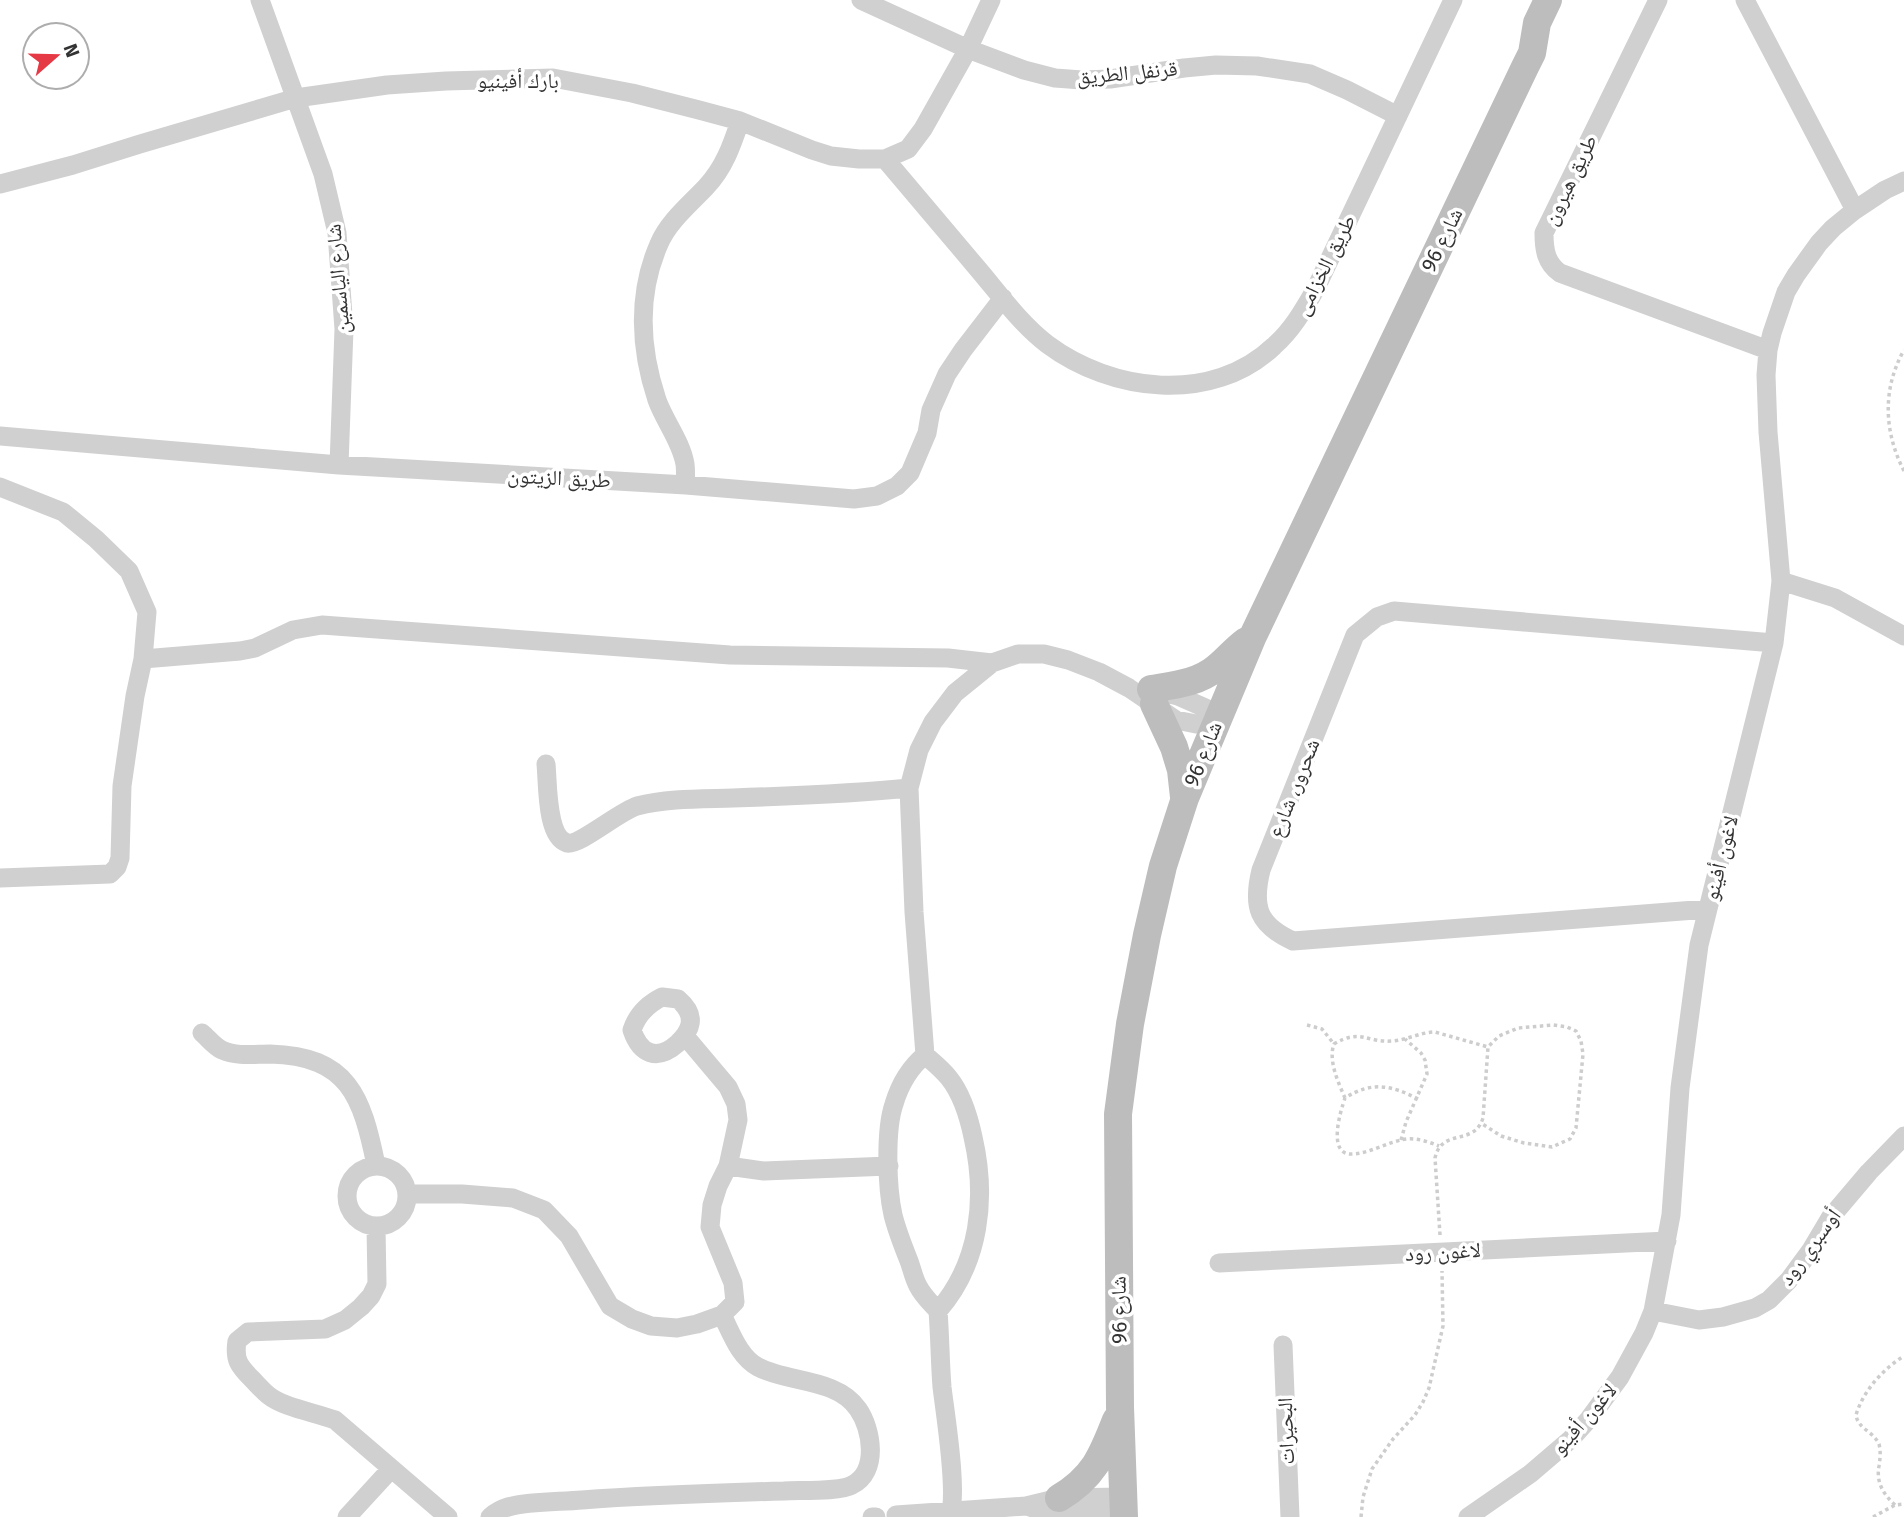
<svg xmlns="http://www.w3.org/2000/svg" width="1904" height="1517" viewBox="0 0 1904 1517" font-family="'Fira Sans','Noto Naskh Arabic',sans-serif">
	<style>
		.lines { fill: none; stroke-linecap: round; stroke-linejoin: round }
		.path { stroke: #cdcdcd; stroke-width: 3.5; stroke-dasharray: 3.5 3.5; stroke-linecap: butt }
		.street { stroke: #d0d0d0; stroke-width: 19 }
		.secondary { stroke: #bdbdbd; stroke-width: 28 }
		.labels { text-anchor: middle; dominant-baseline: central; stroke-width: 7; stroke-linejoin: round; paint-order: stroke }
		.street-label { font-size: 21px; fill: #333; stroke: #fff }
	</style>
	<rect width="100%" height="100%" fill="#fff"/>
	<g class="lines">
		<path class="path" d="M1904,471C1884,432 1882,389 1904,350
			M1307,1025L1322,1029L1334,1044
			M1345,1098C1338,1082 1328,1060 1334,1044C1361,1028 1367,1043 1392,1041C1407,1040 1421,1032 1435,1032L1488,1047
			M1418,1099C1391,1085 1372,1081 1345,1098C1341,1110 1326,1156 1353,1154C1371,1153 1389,1141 1407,1139C1418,1138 1429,1142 1439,1146
			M1401,1140L1406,1122L1427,1074L1425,1060L1421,1053L1405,1039
			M1440,1235L1435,1158C1442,1127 1474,1147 1483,1118L1488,1047L1499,1036L1518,1028L1553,1025L1567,1027L1576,1031L1581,1041L1583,1054L1576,1128L1570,1139L1552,1147L1524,1143L1501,1136L1481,1123
			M1895,1505C1883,1494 1876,1482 1879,1466C1880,1459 1881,1452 1879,1444C1873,1431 1858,1429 1856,1415C1863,1391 1883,1369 1904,1356
			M1361,1517L1363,1497L1372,1469L1393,1439L1415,1415L1423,1402L1429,1388L1443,1326L1442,1271
			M1873,1517L1895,1505L1904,1504"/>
		<path class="street" d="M260,0L323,174L337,233L344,329L339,465
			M861,0L968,49L1024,70L1055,78L1082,80L1110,79L1184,68L1216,65L1257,66L1310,74L1347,90L1398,116
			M1658,0L1544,233C1544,250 1546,263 1560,273L1768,350
			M1745,0L1855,210
			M885,159C916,196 947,232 978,269C1000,295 1020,323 1047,344C1111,392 1212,405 1274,346C1292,330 1303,311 1315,290L1453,0
			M0,184L73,165L140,144L296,98L387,85L446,81L553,78L632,93L699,110L740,121L812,150L831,156L859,159H885L908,149L923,129L968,49L991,0
			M0,436L339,465L686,485L854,499L877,496L897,486L910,473L927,433L931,410L947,374L963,350L1003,298
			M686,485C685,478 686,471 685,464C681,441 665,422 657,400C640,349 637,294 659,244C668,222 690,204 706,187C724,168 732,145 740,121
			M0,487L63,512L96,539L129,571L147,612L143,659L135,696L122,786L120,858L117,867L110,874L0,878
			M1781,581L1835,598L1904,636
			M143,659L240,651L255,648L293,630L322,625L730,655L948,658L992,663
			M1158,691L1178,696L1219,714
			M546,764C548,783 546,837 567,843C579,846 620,811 637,806C668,798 701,799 733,798C792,796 851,794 909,788
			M1708,909L1293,941C1258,925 1252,907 1261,870L1355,635L1377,617L1394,611L1774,643
			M662,997L678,999C685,1005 692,1014 690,1024C689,1031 683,1038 678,1043C657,1062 640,1054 632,1030C637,1015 648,1004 662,997Z
			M202,1033C208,1038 215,1047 222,1050C237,1057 255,1054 270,1054C349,1056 362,1097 376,1165
			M925,1055C933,1062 942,1069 949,1078C961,1093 969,1118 973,1137C987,1198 980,1263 938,1311
			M347 1196a30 30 0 1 1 60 0a30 30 0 1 1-60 0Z
			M728,1166L764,1171L889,1166
			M407,1194H462L513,1198L544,1210L569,1236L610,1306L632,1319L651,1326L677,1328L697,1324L722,1315L735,1302L733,1283L710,1227L712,1205L718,1186L728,1166L738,1120L736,1104L728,1087L685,1036
			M376,1227L377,1284L371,1296L361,1307L345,1320L325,1329L248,1332L237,1341C234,1360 239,1366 252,1379C257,1384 262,1390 268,1395C284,1408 314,1412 335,1420L448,1517
			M1219,1263L1667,1241
			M1653,1311L1699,1320L1723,1317L1755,1308L1769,1300L1789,1280L1811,1250L1830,1218L1869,1172L1904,1136
			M1283,1345L1290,1517
			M1027,1506L1053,1515H1093L1124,1513
			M896,1515L1026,1506L1059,1498L1123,1497
			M347,1517L391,1469
			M490,1517C496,1512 501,1509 508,1507C530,1501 559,1502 582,1500C649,1495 716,1493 784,1491C799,1490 840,1492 852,1485C879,1472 872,1429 858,1409C837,1378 788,1383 758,1367C739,1357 731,1332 722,1315
			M872,1517H876
			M949,1517C959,1497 945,1413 942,1387C940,1362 940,1336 938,1311C931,1303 923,1296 918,1286C914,1279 912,1269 909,1261C903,1246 897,1231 893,1215C887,1188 885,1130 894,1104C900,1084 909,1068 925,1055L914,912L909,788L919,750L933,722L955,693L992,663L1018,654H1044L1068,660L1099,672L1129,688L1176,720L1196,724H1215
			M1468,1517L1530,1474L1571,1439L1589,1419L1620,1377L1644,1333L1653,1311L1671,1215L1680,1088L1699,945L1774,643L1781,581L1768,432L1766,375L1768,350L1772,333L1786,292L1796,275L1819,243L1833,228L1855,210L1885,190L1904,181"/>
		<path class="secondary" d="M1151,689C1174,685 1198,683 1216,668C1227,659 1235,649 1246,641
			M1154,704L1174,747L1181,770L1184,797
			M1059,1498C1094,1477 1102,1456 1116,1420
			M1124,1517L1120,1407L1118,1114L1130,1024L1147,935L1163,866L1185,798L1252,638L1525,67L1532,53L1537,23L1548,0"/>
	</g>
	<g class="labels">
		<g class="street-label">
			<text transform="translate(1127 73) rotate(-5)">قرنفل الطريق</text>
			<text x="518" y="81">بارك أفينيو</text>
			<text transform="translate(1570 180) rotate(-64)">طريق هيرون</text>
			<text transform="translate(1442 240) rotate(-64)">شارع 96</text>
			<text transform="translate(1325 265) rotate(-63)">طريق الخزامى</text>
			<text transform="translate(338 279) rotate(-95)">شارع الياسمين</text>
			<text transform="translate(559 478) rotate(3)">طريق الزيتون</text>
			<text transform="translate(1203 754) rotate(-68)">شارع 96</text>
			<text transform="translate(1294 788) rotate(-68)">شحرور، شارع</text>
			<text transform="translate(1721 858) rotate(-76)">لاغون أفينو</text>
			<text transform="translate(1810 1247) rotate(-54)">أوسبري رود</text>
			<text transform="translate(1443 1252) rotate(-3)">لاغون رود</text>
			<text transform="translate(1119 1310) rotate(-91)">شارع 96</text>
			<text transform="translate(1584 1419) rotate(-49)">لاغون أفينو</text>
			<text transform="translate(1286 1431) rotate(-92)">البحيرات</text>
		</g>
	</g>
	<g transform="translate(56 56) rotate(70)"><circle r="33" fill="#ffffff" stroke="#adadad" stroke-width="2"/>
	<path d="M0-5L12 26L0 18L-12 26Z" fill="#e63946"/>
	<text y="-10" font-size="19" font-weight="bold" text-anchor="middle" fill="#333333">N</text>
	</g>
</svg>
